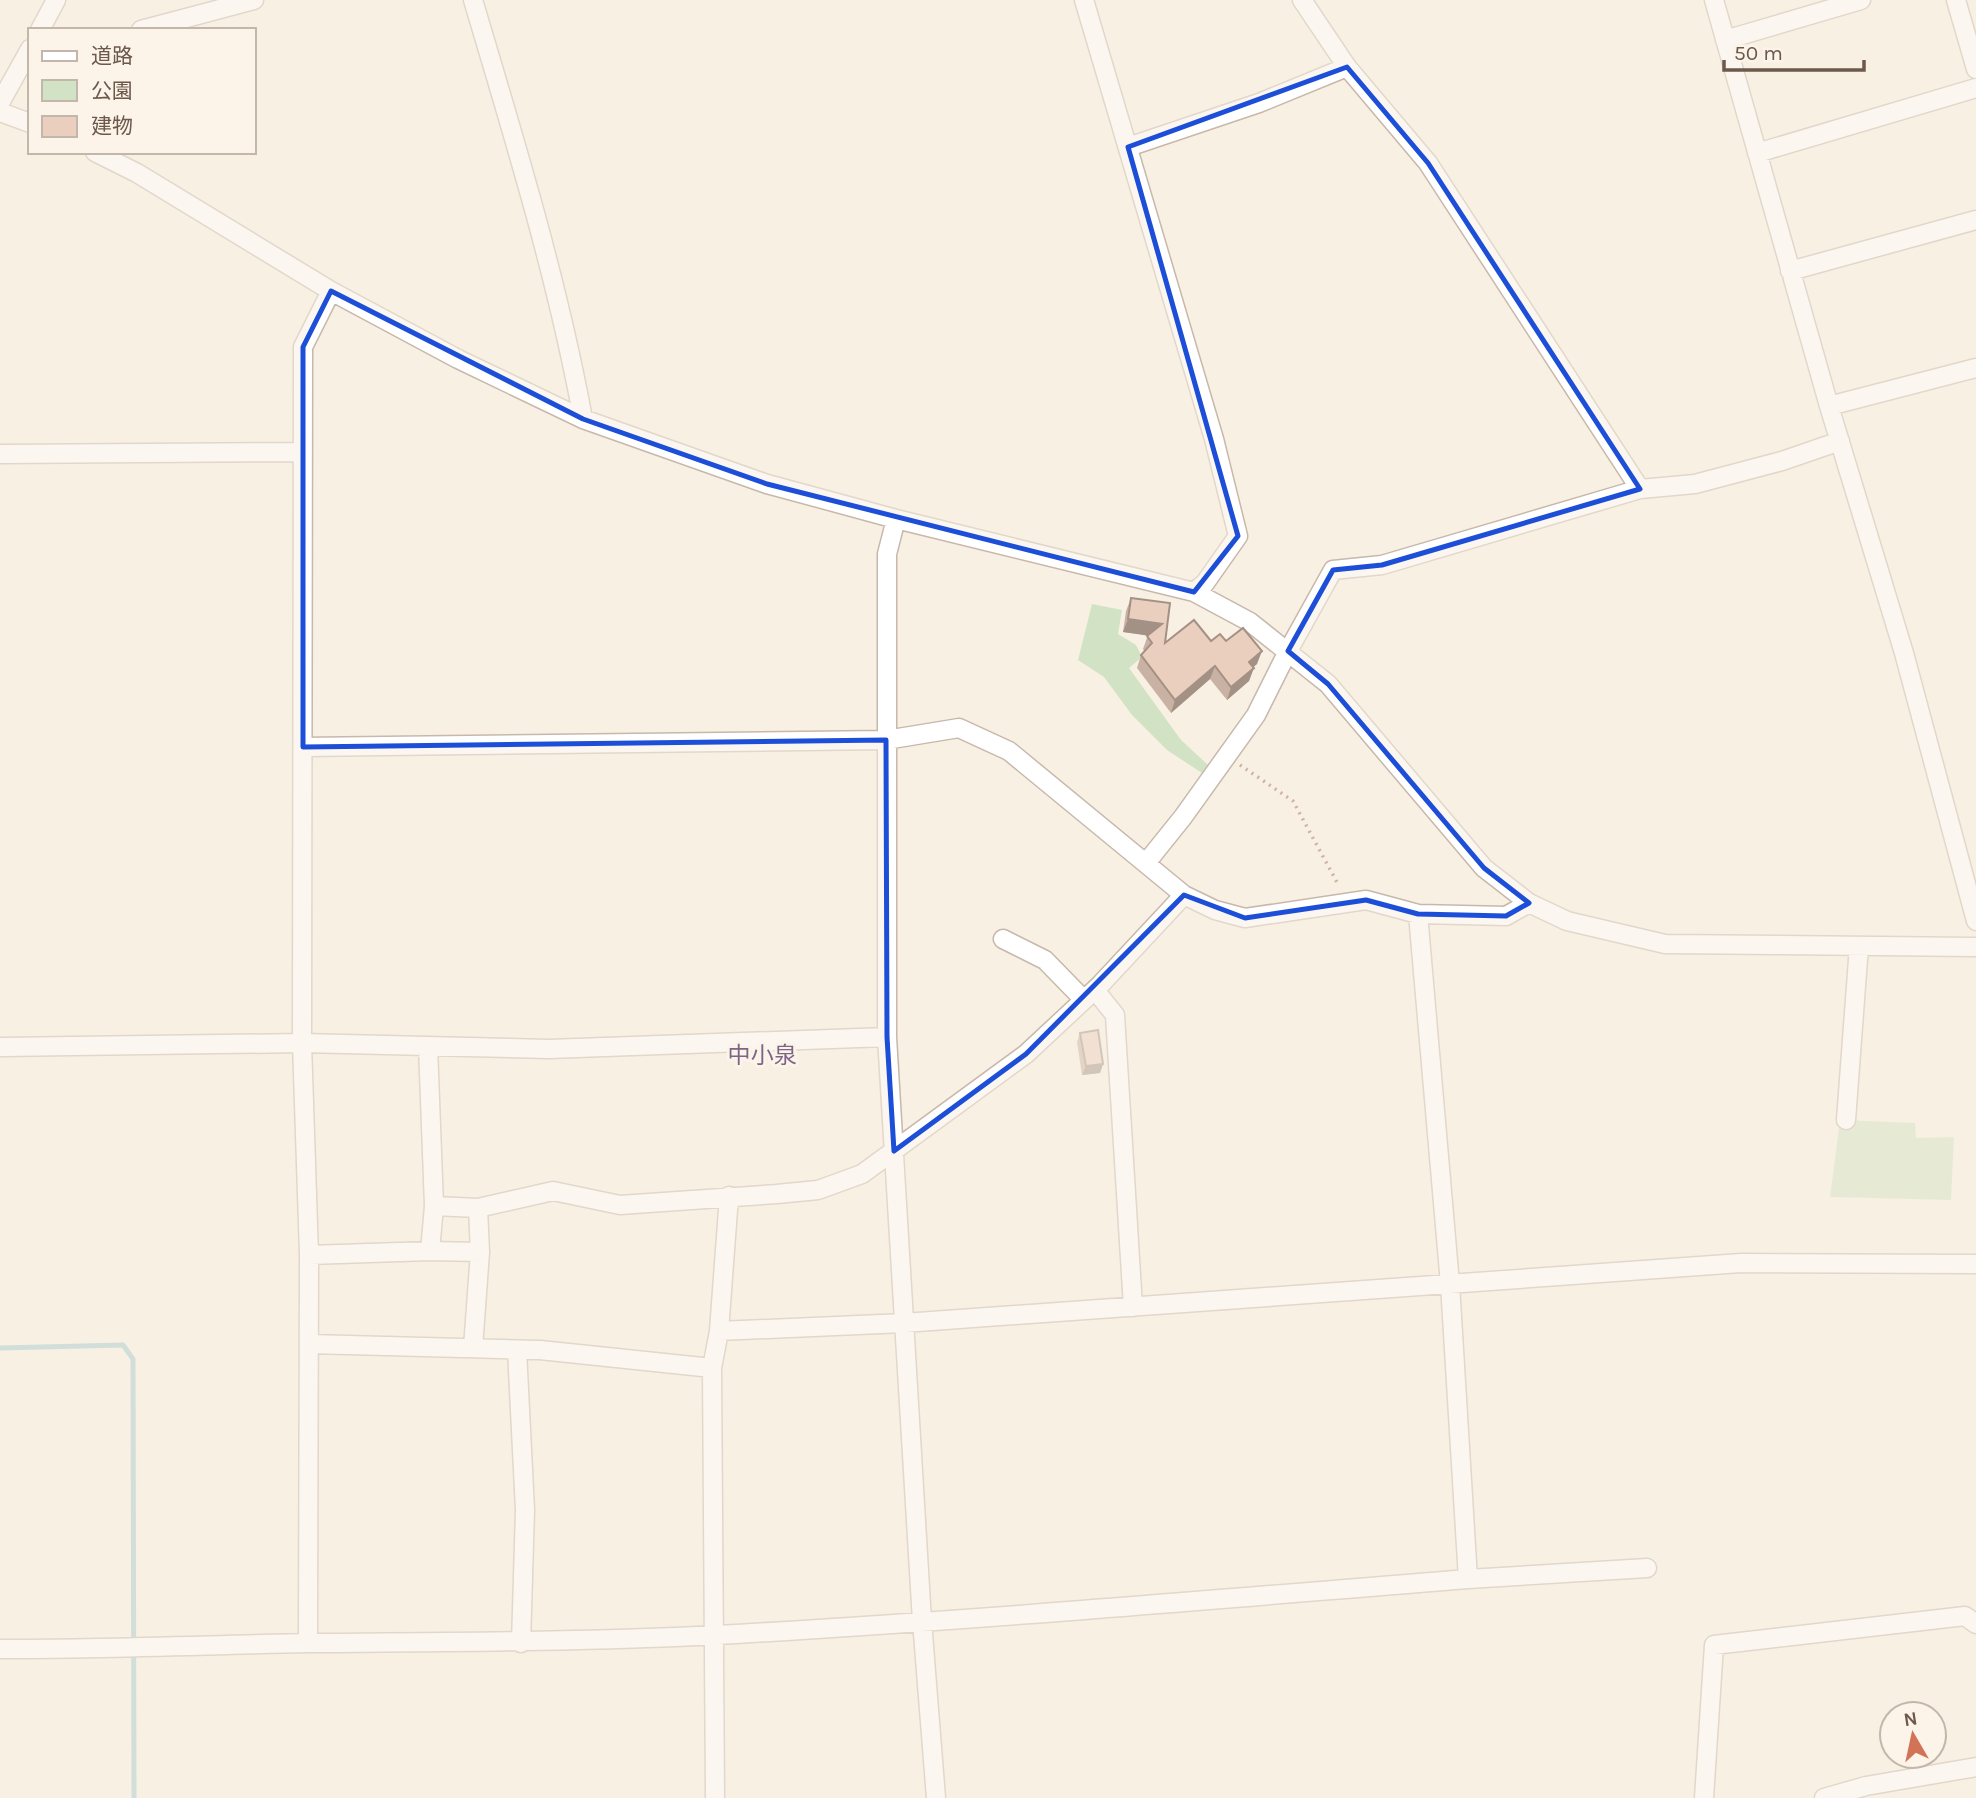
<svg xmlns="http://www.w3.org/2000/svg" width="1976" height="1798" viewBox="0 0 1976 1798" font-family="Karla,'Noto Sans JP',sans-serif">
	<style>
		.green { fill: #d1e3c4 }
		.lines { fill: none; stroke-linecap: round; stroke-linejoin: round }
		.stream { stroke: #a2c8cf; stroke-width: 5 }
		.minor-casing { stroke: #c7b8ab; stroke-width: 21 }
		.path { stroke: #ceb3a2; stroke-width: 3.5; stroke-dasharray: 2 5; stroke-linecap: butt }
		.minor { stroke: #fff; stroke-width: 18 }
		.wall { fill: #c9b2a3 }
		.shaded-wall { fill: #a49185 }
		.building { fill: #eacfbe; stroke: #a49185; stroke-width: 2 }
		.marked { fill: none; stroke: #1d4ed8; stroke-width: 5; stroke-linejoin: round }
		.labels { text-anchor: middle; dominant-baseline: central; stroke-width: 6; stroke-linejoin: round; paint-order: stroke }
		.neighbourhood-label { font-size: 23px; fill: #7c6589; stroke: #fcf4e8 }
	</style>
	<rect width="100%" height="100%" fill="#f8f0e3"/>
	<path class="green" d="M1092,604L1122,610L1118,634L1136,645L1142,657L1129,668L1181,740L1208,765L1205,775L1167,750L1132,715L1104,677L1078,660Z
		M1840,1120L1915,1123L1916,1138L1954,1137L1951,1200L1830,1197Z"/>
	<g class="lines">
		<path class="stream" d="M0,1348L123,1345L133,1359L134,1798"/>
		<defs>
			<path id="minor" d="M473,0C514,138 557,277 583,419
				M1084,0L1214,439L1238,536L1205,583L1194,592
				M1302,0L1347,67L1428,163L1640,489
				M1714,0L1829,406L1904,653L1976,921
				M1956,0L1976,69
				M40,30L56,0
				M141,30L254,0
				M1725,40L1861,0
				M0,103L30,49
				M0,112L30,123
				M1128,147L1259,103L1347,67
				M95,152L137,173L331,291L458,359L583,419L767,484L896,519L1194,592L1250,622L1328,684L1484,868L1529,903L1567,921L1665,944L1976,947
				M1757,153L1976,88
				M1790,271L1976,220
				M1829,406L1976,368
				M0,454L303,452
				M896,519L887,554V1037L922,1621L936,1798
				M303,747L886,740L959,728L1009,751L1184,895L1215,910L1245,918L1366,900L1418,914L1506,916L1529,903
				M1146,863L1183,817L1256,715L1288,651L1333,570L1382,565L1640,489L1695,484L1782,461L1840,441
				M1003,939L1045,960L1084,1000
				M1095,990L1115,1015L1133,1307
				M428,1046L434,1206
				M0,1047L302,1043L549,1049L887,1037
				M1846,1120L1859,946
				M430,1251L480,1252L478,1208
				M309,1255L430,1251L434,1206L478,1208L553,1191L620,1205L777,1194L818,1190L862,1174L1026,1054L1100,985L1184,895
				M719,1331L729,1196
				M309,1344L540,1350L712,1368L719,1331L904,1323L1741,1263L1976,1264
				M473,1348L480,1252
				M517,1350L525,1510L521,1643
				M712,1368L715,1798
				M1468,1579L1647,1568
				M308,1643L309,1255L302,1043L303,347L331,291
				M0,1649C104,1649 207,1645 310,1643C446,1642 581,1642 717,1635C967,1621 1218,1599 1468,1579L1450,1284L1418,914
				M1704,1798L1714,1645L1965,1616L1976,1624
				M1824,1798L1866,1786L1976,1767"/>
		</defs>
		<use href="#minor" class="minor-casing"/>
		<path class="path" d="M1240,765L1293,801L1339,886"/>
		<use href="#minor" class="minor"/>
	</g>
	<path class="wall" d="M1131,598L1165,643L1211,641H1226L1257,664L1253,667L1249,681L1227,700L1210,679L1171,713L1137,668L1141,655L1145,652L1143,649L1148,635L1123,632L1126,611Z
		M1080,1033L1103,1064L1100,1073L1082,1075L1077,1042Z"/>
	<path class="shaded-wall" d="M1128,619L1162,624L1157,637L1123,632Z
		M1262,651L1257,664L1244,675L1249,662Z
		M1215,666L1210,679L1171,713L1175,700Z
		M1254,668L1249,681L1227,700L1231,687Z
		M1103,1064L1100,1073L1082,1075L1086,1066Z"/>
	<path class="building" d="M1131,598L1170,603L1165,643L1194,620L1211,641L1220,634L1226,641L1243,628L1262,651L1249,662L1254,668L1231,687L1215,666L1175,700L1141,655L1152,643L1147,636L1162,624L1128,619Z
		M1098,1030L1103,1064L1086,1066L1080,1033Z"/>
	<path d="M0 0H1976V1798H0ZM1347,67L1428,163L1640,489L1382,565L1333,570L1288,651L1328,684L1484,868L1529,903L1506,916L1418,914L1366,900L1245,918L1184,895L1026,1054L894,1151L887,1037L886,740L303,747V347L331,291L583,419L767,484L1194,592L1238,536L1128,147Z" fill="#f8f0e3" fill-opacity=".55" fill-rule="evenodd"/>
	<path class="marked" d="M1347,67L1428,163L1640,489L1382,565L1333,570L1288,651L1328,684L1484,868L1529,903L1506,916L1418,914L1366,900L1245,918L1184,895L1026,1054L894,1151L887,1037L886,740L303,747V347L331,291L583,419L767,484L1194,592L1238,536L1128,147Z"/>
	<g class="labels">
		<g class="neighbourhood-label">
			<text x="762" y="1055">中小泉</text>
		</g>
	</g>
	<rect x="28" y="28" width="228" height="126" fill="#fcf4e8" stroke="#c3b6aa" stroke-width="2"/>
	<rect x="42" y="51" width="35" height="10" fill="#ffffff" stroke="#c3b6aa" stroke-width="2"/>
	<text x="91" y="63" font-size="21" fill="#6d584c">道路</text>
	<rect x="42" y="80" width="35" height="21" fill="#d1e3c4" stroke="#c3b6aa" stroke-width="2"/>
	<text x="91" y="98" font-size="21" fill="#6d584c">公園</text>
	<rect x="42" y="116" width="35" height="21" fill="#eacfbe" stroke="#c3b6aa" stroke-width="2"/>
	<text x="91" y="133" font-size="21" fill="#6d584c">建物</text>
	<g transform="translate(1913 1735) rotate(351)"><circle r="33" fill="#fcf4e8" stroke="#c3b6aa" stroke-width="2"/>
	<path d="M0-5L12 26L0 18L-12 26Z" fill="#d27358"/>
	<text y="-10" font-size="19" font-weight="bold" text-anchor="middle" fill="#6d584c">N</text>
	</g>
	<path d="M1724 60v10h140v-10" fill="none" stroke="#6d584c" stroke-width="3.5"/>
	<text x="1734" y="60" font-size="21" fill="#6d584c" stroke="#fcf4e8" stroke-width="5" paint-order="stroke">50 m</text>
</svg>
